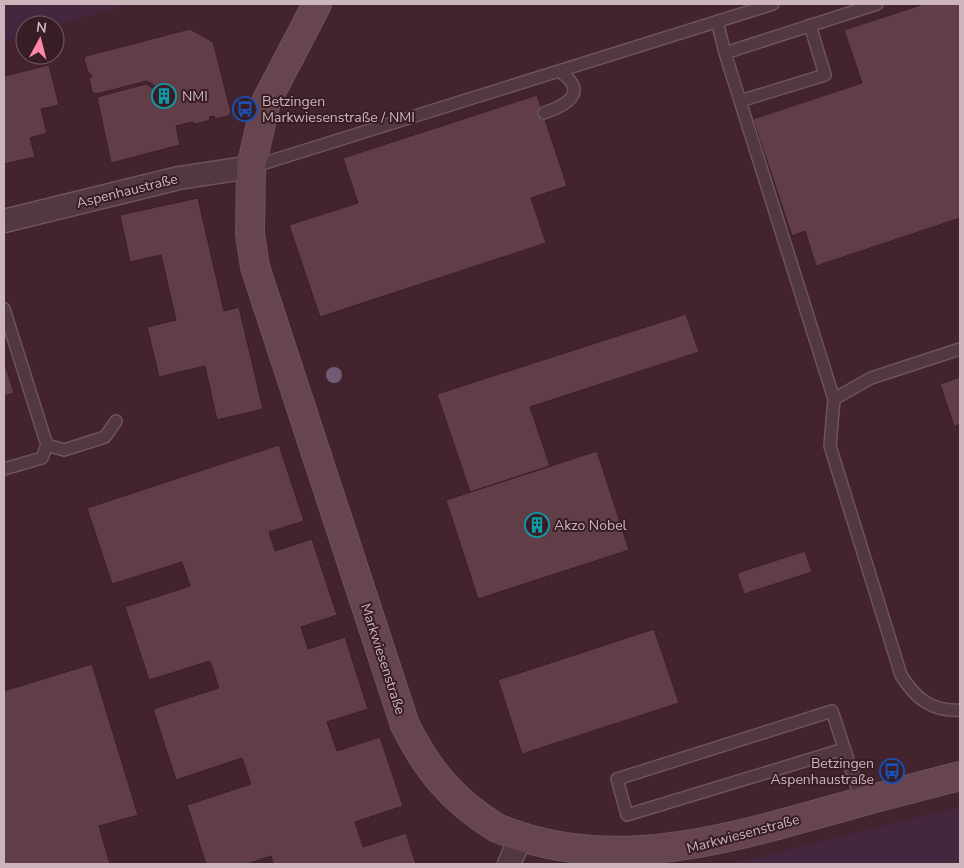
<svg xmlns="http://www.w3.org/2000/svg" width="964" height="868" viewBox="0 0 964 868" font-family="'Nunito Sans',sans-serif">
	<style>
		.green { fill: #45263f }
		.building { fill: #603d47; stroke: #3a1f27 }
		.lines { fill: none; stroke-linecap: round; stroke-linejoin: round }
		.lane-casing { stroke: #6d535b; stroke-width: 14 }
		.street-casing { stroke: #6d535b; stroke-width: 25 }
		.secondary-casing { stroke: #6d535b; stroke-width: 30 }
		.lane { stroke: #523840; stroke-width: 11 }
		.street { stroke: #523840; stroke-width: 22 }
		.secondary { stroke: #66454e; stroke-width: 28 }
		.tree { fill: #715b77 }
		.labels { text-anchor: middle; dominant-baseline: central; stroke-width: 4; stroke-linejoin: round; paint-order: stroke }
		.poi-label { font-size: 14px; fill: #ccb5bb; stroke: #381d25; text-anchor: start }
		.street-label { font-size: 14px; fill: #ccb5bb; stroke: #381d25 }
	</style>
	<rect width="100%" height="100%" fill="#43232d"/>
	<path class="green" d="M4,4H129L55,26L25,25V35L4,41Z
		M960,807V864H732Z"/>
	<path class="building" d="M924,4H960V218L816,266L805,231L792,236L753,119L862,83L844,30Z
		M190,29L213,42L231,112L229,116L215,119L214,116L209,117L210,120L196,124L192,122L176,126L180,145L111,163L97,97L146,84L154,89L155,86L147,81L96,94L92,92L89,78L92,77L90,73H88L84,59L86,56Z
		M49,65L59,105L41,109L47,133L30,138L35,157L4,164V76Z
		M537,95L567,186L531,198L546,243L320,317L289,225L358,203L343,158Z
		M198,198L224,311L239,307L263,409L217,420L205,366L159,377L147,327L176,320L161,255L130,262L120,215Z
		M686,314L699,352L530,407L550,466L470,492L437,394Z
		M4,360L14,393L4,396Z
		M960,377V424L954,426L940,384Z
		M279,445L304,521L269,532L275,551L312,539L337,615L301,627L308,649L345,637L368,709L327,722L337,751L380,737L403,806L355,822L363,847L406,833L416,864H273L271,856L247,864H206L187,805L251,784L242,758L176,780L153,709L219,688L210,661L149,680L125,607L190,586L182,562L112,584L87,508Z
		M597,451L629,550L478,599L446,500Z
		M805,551L812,572L744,594L737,573Z
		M654,629L679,703L522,754L498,680Z
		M92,664L138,815L99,826L110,864H4V691Z"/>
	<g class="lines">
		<defs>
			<path id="lane" d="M717,21L725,53
				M740,101L825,75L810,25
				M544,113C567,105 590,92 559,71
				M252,167L773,4
				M4,309L47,445L42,458L4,469
				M960,349L871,378L834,399L830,446L901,675C915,698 932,712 960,710
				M834,399L725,53L877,4
				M47,445L64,450L105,437L116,421
				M844,749L627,815L617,779L832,711L862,802"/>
			<path id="street" d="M4,221L179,178L251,167
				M509,864L519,841"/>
			<path id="secondary" d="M317,4L266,102L251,167L250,234L255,267L405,725C428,771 453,801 497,828C592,868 693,849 792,821C848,805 904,790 960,776"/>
		</defs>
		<use href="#lane" class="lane-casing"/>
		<use href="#street" class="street-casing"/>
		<use href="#secondary" class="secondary-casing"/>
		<use href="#lane" class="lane"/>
		<use href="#street" class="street"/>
		<use href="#secondary" class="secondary"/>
	</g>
	<circle class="tree" cx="334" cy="375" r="8"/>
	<defs>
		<symbol id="building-ring" viewBox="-11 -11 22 22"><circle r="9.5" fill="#381d25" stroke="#0f9aa8" stroke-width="1.5"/><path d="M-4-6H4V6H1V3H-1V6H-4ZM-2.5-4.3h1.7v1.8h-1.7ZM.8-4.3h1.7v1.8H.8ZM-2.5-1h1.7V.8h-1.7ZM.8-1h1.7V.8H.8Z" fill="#0f9aa8"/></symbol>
		<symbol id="bus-ring" viewBox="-11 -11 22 22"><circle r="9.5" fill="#381d25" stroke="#1a4fb4" stroke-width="1.5"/><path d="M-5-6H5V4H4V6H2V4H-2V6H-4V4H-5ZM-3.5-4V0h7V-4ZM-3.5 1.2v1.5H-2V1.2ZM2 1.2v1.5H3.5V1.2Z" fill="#1a4fb4"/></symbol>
	</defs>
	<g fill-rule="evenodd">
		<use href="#building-ring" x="150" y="82" width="28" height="28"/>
		<use href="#bus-ring" x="231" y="95" width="28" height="28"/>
		<use href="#building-ring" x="523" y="511" width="28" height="28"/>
		<use href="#bus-ring" x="878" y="757" width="28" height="28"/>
	</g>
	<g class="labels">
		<g class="poi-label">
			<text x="182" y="96">NMI</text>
			<text x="262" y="101">Betzingen<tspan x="262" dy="16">Markwiesenstraße / NMI</tspan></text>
			<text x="554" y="525">Akzo Nobel</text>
			<text x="874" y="763" text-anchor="end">Betzingen<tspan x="874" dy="16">Aspenhaustraße</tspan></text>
		</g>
		<g class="street-label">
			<text transform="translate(127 191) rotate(-14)">Aspenhaustraße</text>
			<text transform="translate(383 659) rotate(72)">Markwiesenstraße</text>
			<text transform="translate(743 834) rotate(-15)">Markwiesenstraße</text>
		</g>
	</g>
	<rect width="964" height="868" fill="none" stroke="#ccb5bb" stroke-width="10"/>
	<g transform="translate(40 40) rotate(7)"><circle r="24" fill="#381d25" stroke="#735a61"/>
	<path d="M0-4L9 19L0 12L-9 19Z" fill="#ff87a7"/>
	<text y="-8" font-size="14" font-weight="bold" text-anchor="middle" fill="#ccb5bb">N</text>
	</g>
</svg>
